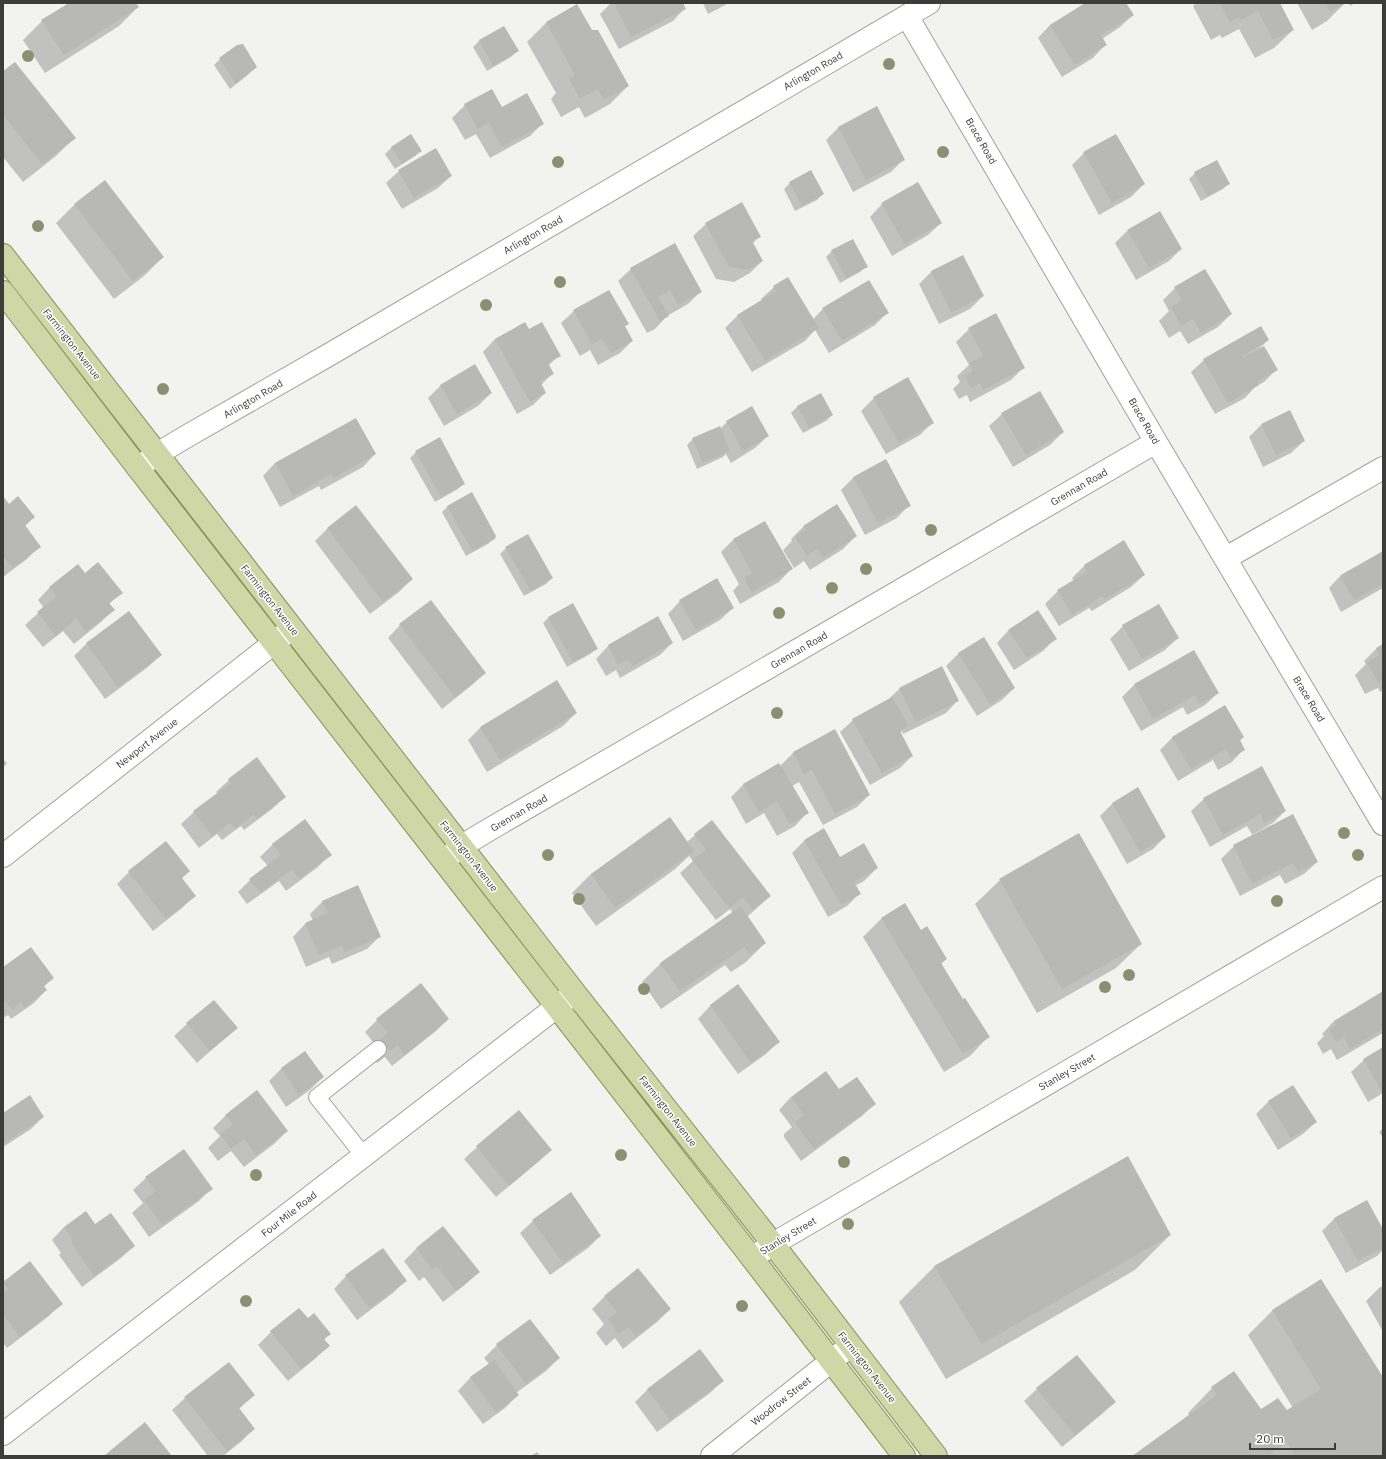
<svg xmlns="http://www.w3.org/2000/svg" width="1386" height="1459" viewBox="0 0 1386 1459" font-family="'IBM Plex Sans',sans-serif">
	<style>
		.shadow { fill: #0003 }
		.building { fill: #b8b9b5 }
		.lines { fill: none; stroke-linecap: round; stroke-linejoin: round }
		.lane-casing { stroke: #a0a19d; stroke-width: 18 }
		.street-casing { stroke: #a0a19d; stroke-width: 24 }
		.primary-casing { stroke: #87905c; stroke-width: 24 }
		.lane { stroke: #fff; stroke-width: 16 }
		.street { stroke: #fff; stroke-width: 22 }
		.primary { stroke: #cfd7a7; stroke-width: 22 }
		.tree { fill: #8c9072 }
		.labels { text-anchor: middle; dominant-baseline: central; stroke-width: 3; stroke-linejoin: round; paint-order: stroke }
		.street-label { font-size: 10px; fill: #3c3c3b; stroke: #fff }
	</style>
	<rect width="100%" height="100%" fill="#f2f3ef"/>
	<path class="shadow" d="M70,3H135L138,7L119,26L45,73L23,40L42,21Z
		M611,3H682L685,8L673,21L619,49L600,14Z
		M703,3H729L708,14Z
		M1087,3H1125L1133,15L1120,27L1102,39L1105,45L1093,58L1062,77L1038,38L1050,25Z
		M1196,3H1279L1293,30L1274,48L1255,58L1239,29L1222,38L1220,35L1211,40L1193,6Z
		M1297,3H1345L1327,21L1312,30Z
		M1349,3H1355L1350,6Z
		M577,6L591,31L628,86L610,104L585,118L579,107L561,117L551,99L556,93L527,42L546,23Z
		M504,27L517,51L511,57L487,71L473,47L479,41Z
		M220,59L250,73L230,89L214,65Z
		M3,73L74,138L56,156L23,182L3,157Z
		M465,105L501,108L542,124L530,136L490,158L476,134L465,140L452,118Z
		M839,127L903,160L891,172L853,192L826,140Z
		M410,135L421,150L415,156L395,169L385,154L391,148Z
		M1084,153L1144,184L1131,197L1099,215L1072,165Z
		M399,171L451,176L438,188L402,209L386,183Z
		M1195,173L1229,183L1223,189L1201,201L1189,179Z
		M790,183L823,194L817,200L795,211L784,189Z
		M75,204L163,257L144,276L114,299L56,223Z
		M882,204L941,223L928,235L892,256L870,217Z
		M706,224L760,236L753,243L762,261L750,273L734,282L716,279L693,236Z
		M1127,231L1181,249L1169,261L1136,280L1115,243Z
		M832,251L866,266L860,272L840,283L826,257Z
		M963,256L983,296L970,309L939,324L919,284L931,272Z
		M631,269L700,292L688,304L667,316L655,329L647,333L618,281Z
		M774,287L812,320L823,309L887,313L875,325L829,353L815,330L805,341L752,372L725,328L738,315L762,301L761,299Z
		M1175,288L1231,314L1218,327L1188,344L1180,331L1169,338L1159,321L1169,311L1163,300Z
		M574,311L627,324L624,327L632,341L620,353L598,365L590,350L580,356L561,323Z
		M525,323L529,331L559,355L548,366L552,374L541,385L545,393L533,405L517,414L483,352L495,339Z
		M969,329L1023,368L1011,380L970,402L967,395L959,399L953,389L960,382L957,376L969,365L956,342Z
		M1268,340L1258,350L1276,370L1264,382L1255,387L1245,398L1215,414L1191,372L1204,360Z
		M475,366L491,393L478,406L444,426L428,398L440,386Z
		M820,394L832,415L826,421L803,433L791,413L797,407Z
		M874,398L933,422L920,435L886,454L861,411Z
		M1002,414L1063,432L1050,445L1013,467L989,426Z
		M355,419L375,454L363,467L321,490L319,486L280,507L263,476L275,463Z
		M727,422L768,436L755,448L731,463L726,454L723,457L697,469L687,445L693,439L720,429Z
		M1261,425L1304,441L1291,453L1263,467L1249,437Z
		M416,452L464,483L458,489L435,502L410,458Z
		M854,477L909,505L897,518L865,535L841,490Z
		M3,498L9,505L34,517L25,526L39,546L27,559L3,577Z
		M448,506L494,538L488,544L466,556L442,512Z
		M836,506L856,536L843,549L810,570L804,561L794,568L783,550L792,541L791,539L803,527Z
		M328,528L412,579L399,592L370,614L315,541Z
		M734,539L791,569L779,582L740,604L733,591L739,584L721,552Z
		M1123,542L1144,575L1131,587L1092,611L1089,608L1059,626L1045,604L1058,591L1074,581L1072,578L1084,566Z
		M506,548L552,578L546,584L524,596L500,554Z
		M1383,552V588L1341,612L1329,588L1341,575Z
		M85,575L121,592L109,604L113,610L101,622L74,644L63,631L43,647L25,625L44,608L38,600L50,587Z
		M680,601L733,608L720,620L683,641L668,614Z
		M1159,605L1178,638L1165,650L1129,671L1110,639L1123,626Z
		M129,612L161,655L148,667L105,699L74,656L86,644Z
		M549,617L596,648L590,654L567,667L543,623Z
		M658,618L672,643L660,655L620,678L616,670L606,676L596,659L608,646Z
		M400,625L485,673L472,685L442,709L388,638Z
		M1009,630L1055,639L1043,651L1014,670L997,643Z
		M983,638L1014,688L1002,700L977,716L946,666L958,654Z
		M1383,645V690L1380,692L1378,688L1365,694L1355,675L1366,664L1364,661L1377,648Z
		M942,668L958,700L946,713L903,734L902,731L900,733L912,756L900,768L870,785L840,732L853,720L888,700L899,689Z
		M1134,685L1218,693L1205,705L1187,715L1183,707L1141,731L1122,697Z
		M1225,706L1243,737L1239,741L1244,749L1232,762L1218,770L1213,760L1178,781L1160,750L1172,738Z
		M576,713L563,726L487,772L468,740L480,728Z
		M835,731L869,795L857,807L823,825L799,782L792,786L807,813L795,826L777,836L764,813L746,824L731,797L744,784L780,766L793,753Z
		M3,759L7,763L3,768Z
		M1262,767L1285,811L1273,823L1252,835L1253,836L1317,862L1304,874L1285,884L1280,875L1240,896L1221,859L1234,846L1253,836L1247,826L1210,847L1191,811L1204,799Z
		M229,780L285,797L272,809L244,830L241,826L222,840L217,834L199,848L181,824L194,812L218,794L216,792Z
		M1138,789L1165,837L1153,849L1127,864L1100,816L1112,804Z
		M670,818L687,842L695,835L770,896L747,917L765,943L746,962L731,972L725,965L661,1009L642,982L661,963L733,913L730,909L716,920L680,873L693,861L689,856L674,870L596,926L572,893L591,874Z
		M823,830L840,858L877,868L864,881L855,886L859,894L847,906L828,917L792,853L804,841Z
		M273,844L330,854L318,867L286,891L279,881L247,904L238,892L250,880L268,866L260,857Z
		M189,871L181,879L194,896L182,908L153,931L117,884L129,872Z
		M1000,880L1141,944L1116,968L1037,1013L975,904Z
		M323,901L380,936L367,949L332,964L329,957L306,967L293,937L305,924L313,921L310,914Z
		M881,919L921,931L946,959L941,964L963,1001L988,1037L970,1056L944,1072L863,937Z
		M3,969L53,978L43,987L46,990L34,1003L11,1019L8,1015L3,1018Z
		M738,986L778,1042L766,1054L738,1074L698,1019L710,1006Z
		M1383,993V1033L1337,1060L1331,1049L1323,1054L1317,1043L1324,1036L1322,1034L1334,1021Z
		M448,1019L436,1031L392,1066L385,1057L377,1063L369,1053L376,1046L365,1032L377,1020Z
		M187,1024L236,1028L197,1063L174,1036Z
		M1383,1048V1093L1368,1102L1351,1072L1364,1060Z
		M305,1052L323,1077L310,1090L286,1107L269,1081L281,1069Z
		M1293,1086L1316,1122L1303,1134L1278,1150L1256,1114L1268,1102Z
		M839,1091L875,1104L862,1116L801,1161L784,1137V1134L792,1127L779,1110L791,1097Z
		M519,1112L550,1150L538,1162L496,1197L464,1159L477,1147Z
		M3,1114L43,1117L31,1129L3,1147Z
		M226,1115L287,1131L274,1144L244,1167L231,1151L218,1161L208,1148L220,1136L213,1128Z
		M1383,1128V1138L1379,1132Z
		M1127,1158L1170,1235L1135,1270L946,1379L899,1302L934,1267Z
		M146,1178L211,1188L199,1201L149,1237L132,1213L143,1203L133,1190Z
		M1335,1218L1383,1231V1250L1377,1256L1346,1273L1322,1231Z
		M533,1221L600,1236L588,1248L550,1275L520,1233Z
		M64,1227L134,1246L121,1258L82,1287L59,1255L61,1253L52,1240Z
		M443,1227L478,1272L466,1284L443,1302L424,1277L419,1281L404,1261L416,1249Z
		M30,1263L61,1303L49,1316L7,1348L3,1343V1283Z
		M638,1269L670,1309L657,1322L623,1349L615,1338L606,1346L596,1333L604,1324L592,1309L604,1297Z
		M346,1276L405,1281L393,1293L357,1320L334,1289Z
		M1321,1280L1383,1379V1456H1133L1189,1415L1188,1413L1212,1388L1261,1411L1286,1412L1293,1408L1248,1335L1272,1311Z
		M1383,1286V1332L1366,1301L1379,1288Z
		M299,1309L307,1320L329,1334L324,1340L328,1345L316,1358L288,1381L258,1345L271,1332Z
		M530,1320L559,1358L546,1371L516,1393L518,1395L505,1408L483,1424L458,1391L470,1378L489,1364L484,1358L497,1345Z
		M722,1381L710,1393L657,1432L635,1402L648,1389Z
		M1037,1389L1114,1402L1102,1414L1062,1447L1024,1401Z
		M253,1395L239,1409L254,1428L242,1441L223,1456H208L172,1410L185,1398Z
		M537,1452L540,1456H531Z"/>
	<path class="building" d="M69,3H136L139,7L64,55L41,20Z
		M614,3H683L686,9L631,37Z
		M1085,3H1126L1134,15L1101,35L1107,45L1075,65L1050,25Z
		M1220,3H1280L1294,30L1273,40L1258,11L1241,20L1239,17L1230,22Z
		M1326,3H1346L1330,12Z
		M577,4L592,30H598L629,86L604,100L598,89L580,99L569,79L575,75L546,22Z
		M504,26L519,51L493,66L479,40Z
		M243,44L257,67L236,84L219,58L237,45Z
		M15,62L76,138L42,164L3,115V71Z
		M492,89L502,107L527,93L544,124L502,147L489,123L478,129L464,104Z
		M877,106L905,160L866,180L838,127Z
		M411,134L422,151L402,164L391,147Z
		M1116,134L1145,184L1112,203L1083,152Z
		M436,148L452,176L414,198L398,170Z
		M1217,160L1230,184L1207,196L1194,172Z
		M811,170L824,194L802,206L789,182Z
		M105,180L164,257L133,281L74,204Z
		M918,182L942,223L905,244L881,203Z
		M742,202L761,237L752,241L763,261L747,270L729,267L705,223Z
		M1160,211L1182,249L1149,268L1127,230Z
		M853,239L868,267L846,278L831,250Z
		M675,243L702,292L678,305L670,290L658,297L669,316L660,321L630,268Z
		M963,255L984,296L951,313L931,271Z
		M1205,269L1232,314L1201,333L1193,319L1181,326L1171,307L1182,300L1174,287Z
		M788,277L819,328L765,361L737,315L776,291L773,286Z
		M869,280L889,313L842,341L822,308Z
		M609,290L629,324L625,326L633,341L611,353L602,339L592,344L573,310Z
		M996,313L1025,368L983,390L980,383L971,388L965,376L973,371L969,363L983,356L968,328Z
		M525,322L529,329L542,322L561,356L548,363L554,374L540,381L546,393L530,402L495,339Z
		M1261,326L1269,340L1241,357H1245L1264,346L1278,370L1258,381L1259,385L1228,403L1203,359Z
		M475,364L492,393L457,414L440,385Z
		M908,377L934,423L899,443L873,397Z
		M1040,391L1064,432L1026,455L1001,413Z
		M821,393L833,415L809,428L797,406Z
		M752,406L769,436L743,451L726,421Z
		M1290,410L1305,441L1276,455L1261,424Z
		M356,418L376,454L334,478L331,474L293,496L275,463Z
		M720,426L730,451L703,463L692,438Z
		M440,437L465,484L441,497L415,451Z
		M886,459L911,506L878,523L853,477Z
		M472,492L496,536L495,539L472,551L447,506Z
		M3,496L9,504L18,496L35,517L25,525L41,547L13,568L3,556Z
		M837,504L857,536L823,558L817,549L807,556L795,537L805,530L803,526Z
		M356,505L413,579L383,602L327,528Z
		M765,521L793,569L752,592L744,578L752,573L733,539Z
		M528,534L553,578L531,591L505,547Z
		M1124,540L1145,575L1105,599L1102,596L1072,615L1057,590L1087,572L1084,565Z
		M1383,551V584L1354,600L1341,577V575Z
		M98,562L123,593L109,603L115,610L86,632L76,619L56,636L37,612L57,596L49,587L78,564L85,573Z
		M717,578L734,608L696,630L679,600Z
		M431,600L486,673L455,697L399,624Z
		M573,603L598,649L573,662L548,617Z
		M1159,604L1179,638L1142,659L1122,625Z
		M1038,610L1057,639L1027,658L1008,630Z
		M129,611L162,655L118,687L86,643Z
		M658,616L673,643L633,666L628,659L618,665L608,645Z
		M984,637L1015,688L990,704L958,653Z
		M1383,644V680L1378,683L1367,662L1380,655L1376,648Z
		M1194,650L1219,693L1200,704L1195,695L1153,719L1134,684Z
		M942,666L959,701L916,722L899,688Z
		M557,680L577,713L500,760L480,727Z
		M892,697L908,725L900,731L913,756L882,773L852,719Z
		M1225,705L1244,737L1240,740L1245,750L1231,758L1226,749L1191,769L1172,737Z
		M835,729L870,795L835,814L812,770L804,774L793,752Z
		M257,757L286,797L257,819L254,814L235,829L230,823L212,836L193,811L231,783L228,779Z
		M779,763L809,813L790,824L777,802L759,812L743,784Z
		M1262,766L1286,811L1264,823L1260,814L1223,835L1203,798Z
		M1138,787L1166,837L1140,852L1112,803Z
		M1293,814L1318,862L1298,872L1293,863L1252,884L1233,845Z
		M670,817L694,851L615,908L591,874Z
		M305,819L332,855L299,879L292,869L260,893L249,879L281,855L272,844Z
		M712,820L771,896L753,910L743,897L729,908L692,860L706,850L694,834Z
		M824,828L840,857L864,843L878,868L854,882L861,894L841,905L804,840Z
		M1079,833L1142,944L1062,989L999,879Z
		M166,841L190,871L182,878L196,896L166,919L128,871Z
		M358,885L381,937L345,952L342,945L319,955L305,923L328,913L322,901Z
		M905,903L921,930L927,926L947,959L941,963L963,999L965,998L990,1037L963,1054L881,918Z
		M741,906L766,943L750,954L744,947L680,991L660,963Z
		M31,947L54,978L44,986L47,990L24,1008L21,1003L12,1010L3,998V967Z
		M421,983L449,1019L405,1055L398,1045L390,1051L381,1039L388,1033L376,1019Z
		M738,984L780,1042L751,1063L710,1005Z
		M1383,991V1029L1350,1049L1344,1037L1336,1042L1329,1030L1337,1025L1334,1021Z
		M214,1000L238,1028L210,1051L186,1023Z
		M1383,1047V1089L1381,1090L1363,1059Z
		M305,1051L324,1077L299,1095L281,1068Z
		M826,1071L839,1089L857,1077L876,1104L814,1149L796,1124V1121L804,1115L791,1097Z
		M1293,1085L1317,1122L1291,1138L1268,1101Z
		M257,1090L288,1131L256,1155L244,1139L231,1149L220,1134L233,1124L225,1115Z
		M30,1095L44,1117L3,1144V1113Z
		M519,1110L552,1150L509,1186L476,1146Z
		M184,1149L213,1189L162,1225L144,1200L156,1191L145,1177Z
		M1128,1156L1171,1235L982,1344L934,1266Z
		M571,1192L601,1236L563,1263L532,1220Z
		M1367,1200L1383,1229V1248L1358,1261L1334,1218Z
		M86,1211L95,1224L111,1213L135,1246L94,1276L71,1242L73,1240L64,1227Z
		M443,1226L480,1272L456,1291L437,1266L432,1269L416,1248Z
		M383,1248L407,1281L369,1308L345,1275Z
		M30,1261L63,1304L20,1337L3,1315V1293L9,1289L3,1282Z
		M638,1268L671,1309L636,1337L628,1327L619,1334L608,1319L617,1312L604,1296Z
		M1321,1279L1383,1377V1456L1376,1455L1374,1456H1295L1287,1442L1267,1456H1132L1217,1395L1211,1387L1234,1371L1261,1409L1278,1398L1287,1410L1321,1389L1272,1310Z
		M299,1308L308,1318L314,1313L331,1334L324,1339L330,1346L301,1369L270,1331Z
		M530,1319L560,1358L526,1384L496,1344Z
		M700,1349L724,1381L670,1420L647,1389Z
		M1077,1355L1116,1402L1075,1435L1036,1388Z
		M494,1360L519,1395L496,1413L470,1377Z
		M229,1362L255,1395L239,1408L255,1429L227,1451L184,1397Z
		M145,1422L172,1456H106L105,1455Z"/>
	<g class="lines">
		<defs>
			<path id="lane" d="M364,1156L317,1097L378,1049"/>
			<path id="street" d="M907,16L1156,442L1383,824
				M138,468L157,454L189,435L332,353L929,3
				M1226,558L1383,468
				M3,856L289,631
				M446,859L462,846L485,832L1156,442
				M752,1258L773,1244L1383,887
				M3,1434L572,995
				M712,1456L850,1346"/>
			<path id="primary" d="M3,255L575,993L773,1244L936,1456
				M3,292L138,468L752,1258L904,1456"/>
		</defs>
		<use href="#lane" class="lane-casing"/>
		<use href="#street" class="street-casing"/>
		<use href="#primary" class="primary-casing"/>
		<use href="#lane" class="lane"/>
		<use href="#street" class="street"/>
		<use href="#primary" class="primary"/>
	</g>
	<g class="tree">
		<circle cx="28" cy="56" r="6"/>
		<circle cx="889" cy="64" r="6"/>
		<circle cx="943" cy="152" r="6"/>
		<circle cx="558" cy="162" r="6"/>
		<circle cx="38" cy="226" r="6"/>
		<circle cx="560" cy="282" r="6"/>
		<circle cx="486" cy="305" r="6"/>
		<circle cx="163" cy="389" r="6"/>
		<circle cx="931" cy="530" r="6"/>
		<circle cx="866" cy="569" r="6"/>
		<circle cx="832" cy="588" r="6"/>
		<circle cx="779" cy="613" r="6"/>
		<circle cx="777" cy="713" r="6"/>
		<circle cx="1344" cy="833" r="6"/>
		<circle cx="548" cy="855" r="6"/>
		<circle cx="1358" cy="855" r="6"/>
		<circle cx="579" cy="899" r="6"/>
		<circle cx="1277" cy="901" r="6"/>
		<circle cx="1129" cy="975" r="6"/>
		<circle cx="1105" cy="987" r="6"/>
		<circle cx="644" cy="989" r="6"/>
		<circle cx="621" cy="1155" r="6"/>
		<circle cx="844" cy="1162" r="6"/>
		<circle cx="256" cy="1175" r="6"/>
		<circle cx="848" cy="1224" r="6"/>
		<circle cx="246" cy="1301" r="6"/>
		<circle cx="742" cy="1306" r="6"/>
	</g>
	<g class="labels">
		<g class="street-label">
			<text transform="translate(813 71) rotate(-30)">Arlington Road</text>
			<text transform="translate(981 141) rotate(60)">Brace Road</text>
			<text transform="translate(533 235) rotate(-30)">Arlington Road</text>
			<text transform="translate(72 344) rotate(52)">Farmington Avenue</text>
			<text transform="translate(253 399) rotate(-30)">Arlington Road</text>
			<text transform="translate(1144 421) rotate(60)">Brace Road</text>
			<text transform="translate(1079 487) rotate(-30)">Grennan Road</text>
			<text transform="translate(270 600) rotate(52)">Farmington Avenue</text>
			<text transform="translate(799 650) rotate(-30)">Grennan Road</text>
			<text transform="translate(1309 699) rotate(59)">Brace Road</text>
			<text transform="translate(147 743) rotate(-38)">Newport Avenue</text>
			<text transform="translate(519 813) rotate(-30)">Grennan Road</text>
			<text transform="translate(469 856) rotate(52)">Farmington Avenue</text>
			<text transform="translate(1067 1072) rotate(-30)">Stanley Street</text>
			<text transform="translate(668 1111) rotate(52)">Farmington Avenue</text>
			<text transform="translate(289 1214) rotate(-38)">Four Mile Road</text>
			<text transform="translate(788 1236) rotate(-31)">Stanley Street</text>
			<text transform="translate(867 1367) rotate(52)">Farmington Avenue</text>
			<text transform="translate(781 1401) rotate(-38)">Woodrow Street</text>
		</g>
	</g>
	<rect width="1386" height="1459" fill="none" stroke="#3c3c3b" stroke-width="8"/>
	<path d="M1250 1443v6h85v-6" fill="none" stroke="#3c3c3b" stroke-width="2"/>
	<text x="1256" y="1443" font-size="12" fill="#3c3c3b" stroke="#ffffff" stroke-width="3" paint-order="stroke">20 m</text>
</svg>
